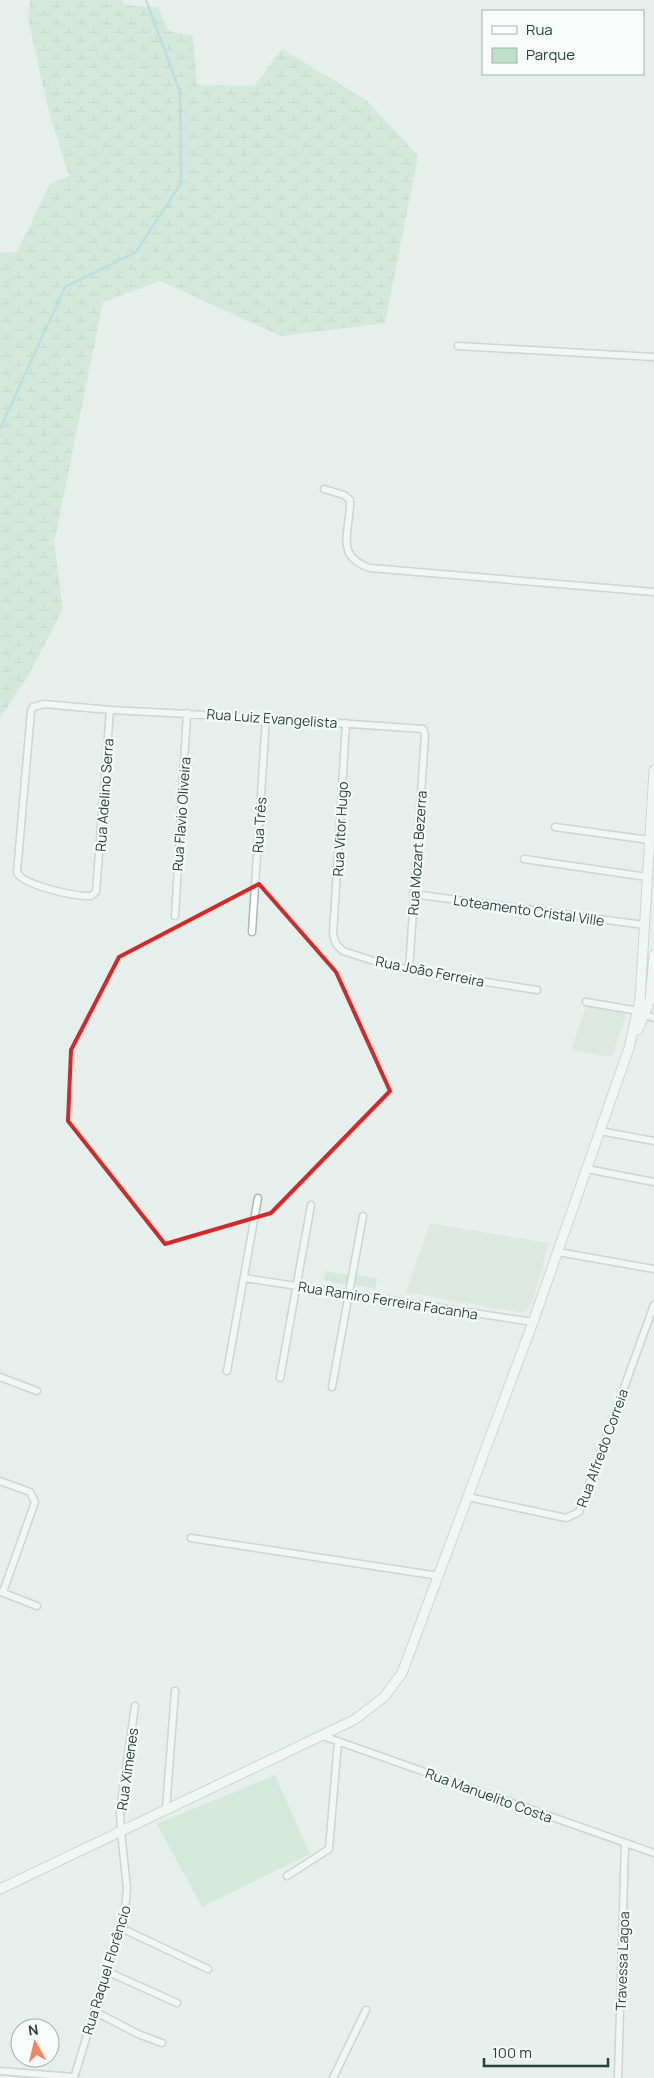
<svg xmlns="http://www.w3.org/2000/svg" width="654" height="2078" viewBox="0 0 654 2078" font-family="Manrope,sans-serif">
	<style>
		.built { fill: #d4dfda }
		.green { fill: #bfe0c8 }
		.wetland { fill: url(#wetland-marsh) }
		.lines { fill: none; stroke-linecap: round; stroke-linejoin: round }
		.stream { stroke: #8ec9d4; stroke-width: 2.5 }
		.minor-casing { stroke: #a8b8b2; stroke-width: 9 }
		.secondary-casing { stroke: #a4bbb3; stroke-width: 11 }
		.minor { stroke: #fff; stroke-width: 6 }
		.secondary { stroke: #fff; stroke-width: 9 }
		.marked { fill: none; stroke: #d62828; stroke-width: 4; stroke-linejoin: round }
		.labels { text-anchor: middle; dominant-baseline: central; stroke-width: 4.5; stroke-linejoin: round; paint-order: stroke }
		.street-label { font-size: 14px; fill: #24423a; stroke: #f7fbf9 }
	</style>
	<defs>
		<pattern id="wetland-marsh" width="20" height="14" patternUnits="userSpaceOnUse" patternTransform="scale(1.25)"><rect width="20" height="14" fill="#bfe0c8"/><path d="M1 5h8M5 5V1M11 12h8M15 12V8" fill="none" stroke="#a4c1ad"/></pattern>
	</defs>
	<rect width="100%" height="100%" fill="#e6efeb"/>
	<path class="built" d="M586,1006L627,1012L612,1057L571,1050Z
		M430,1223L549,1243L531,1306L522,1313L406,1292Z"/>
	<path class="green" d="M326,1271L349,1275L347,1285L324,1280Z
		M357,1275L377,1279L375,1289L355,1285Z
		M275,1775L310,1854L202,1907L157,1824Z"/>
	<path class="wetland" d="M30,0H121L124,5L158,7L168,31L193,36L197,85L254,86L282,49L366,100L418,156L385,323L281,336L160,281L103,302L54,543L63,609L28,676L0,718V253L17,252L50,184L69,176L49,112L28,19Z"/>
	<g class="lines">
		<path class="stream" d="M0,429L65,287L136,252L181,183L180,92L146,0"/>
		<defs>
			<path id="minor" d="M458,346L654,357
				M324,489L344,495L350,500C351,530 333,556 370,568L654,592
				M110,710L44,704L33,707L31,711L17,872C21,885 76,897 91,896L96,892L110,710L266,718L423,729L425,735L409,970
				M346,723L333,935L336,944L343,951L374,961L409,970L537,990
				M555,827L649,840
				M524,859L647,877
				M413,894L644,925
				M175,916L187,713
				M252,932L266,718
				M586,1002L639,1011
				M645,1015L654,1018
				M600,1131L654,1141
				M587,1169L654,1182
				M558,1252L654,1269
				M244,1278L533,1322
				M227,1371L258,1198
				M0,1377L37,1391
				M280,1378L311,1205
				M332,1387L363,1216
				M0,1481L30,1492L35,1502L3,1592
				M468,1497L566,1518L579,1512L654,1305
				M191,1538L439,1576
				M1,1592L37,1606
				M323,1736L654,1853
				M166,1809L175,1691
				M287,1876L329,1849L338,1741
				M121,1928L208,1969
				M106,1971L177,2003
				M94,2011L138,2034L162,2043
				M0,2071L74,2077
				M74,2078L125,1910L127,1888L121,1832L120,1811L135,1706
				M333,2078L366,2010
				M618,2078L625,1843"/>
			<path id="secondary" d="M638,1030L650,1000L654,955
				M0,1889L354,1720L384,1697L402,1673L533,1322L629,1048L640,1000L654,770"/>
		</defs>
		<use href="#minor" class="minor-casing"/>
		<use href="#secondary" class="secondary-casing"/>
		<use href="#minor" class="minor"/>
		<use href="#secondary" class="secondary"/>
	</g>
	<path d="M0 0H654V2078H0ZM259,884L336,972L390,1091L271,1213L165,1244L68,1121L71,1050L119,957Z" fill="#e6efeb" fill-opacity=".55" fill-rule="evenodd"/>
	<path class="marked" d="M259,884L336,972L390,1091L271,1213L165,1244L68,1121L71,1050L119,957Z"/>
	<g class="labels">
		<g class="street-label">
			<text transform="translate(272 718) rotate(4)">Rua Luiz Evangelista</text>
			<text transform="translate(104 795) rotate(-86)">Rua Adelino Serra</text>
			<text transform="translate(181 814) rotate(-86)">Rua Flavio Oliveira</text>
			<text transform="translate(259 825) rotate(-86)">Rua Três</text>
			<text transform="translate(340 829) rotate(-87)">Rua Vitor Hugo</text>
			<text transform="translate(417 853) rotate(-86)">Rua Mozart Bezerra</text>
			<text transform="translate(529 910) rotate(8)">Loteamento Cristal Ville</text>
			<text transform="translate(430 971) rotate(11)">Rua João Ferreira</text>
			<text transform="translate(388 1300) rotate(9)">Rua Ramiro Ferreira Facanha</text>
			<text transform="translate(602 1448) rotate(-70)">Rua Alfredo Correia</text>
			<text transform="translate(127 1769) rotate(-82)">Rua Ximenes</text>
			<text transform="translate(489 1795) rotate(20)">Rua Manuelito Costa</text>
			<text transform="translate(622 1961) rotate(-88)">Travessa Lagoa</text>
			<text transform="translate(106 1970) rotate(-73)">Rua Raquel Florêncio</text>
		</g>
	</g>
	<rect x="482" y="10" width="162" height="65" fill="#f7fbf9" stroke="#a3b1ad"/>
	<rect x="492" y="26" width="25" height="8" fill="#ffffff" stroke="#a3b1ad"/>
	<text x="526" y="35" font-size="15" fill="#24423a">Rua</text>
	<rect x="492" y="48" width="25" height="15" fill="#bfe0c8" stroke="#a3b1ad"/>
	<text x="526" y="60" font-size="15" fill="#24423a">Parque</text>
	<g transform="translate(35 2043) rotate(352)"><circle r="24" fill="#f7fbf9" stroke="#a3b1ad"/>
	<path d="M0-4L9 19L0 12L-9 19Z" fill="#f4845f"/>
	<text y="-8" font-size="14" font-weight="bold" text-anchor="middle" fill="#24423a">N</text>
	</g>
	<path d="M484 2058v8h124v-8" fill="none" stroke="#24423a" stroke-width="2.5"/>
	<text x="492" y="2058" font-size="15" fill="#24423a" stroke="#f7fbf9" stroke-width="4" paint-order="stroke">100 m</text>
</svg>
